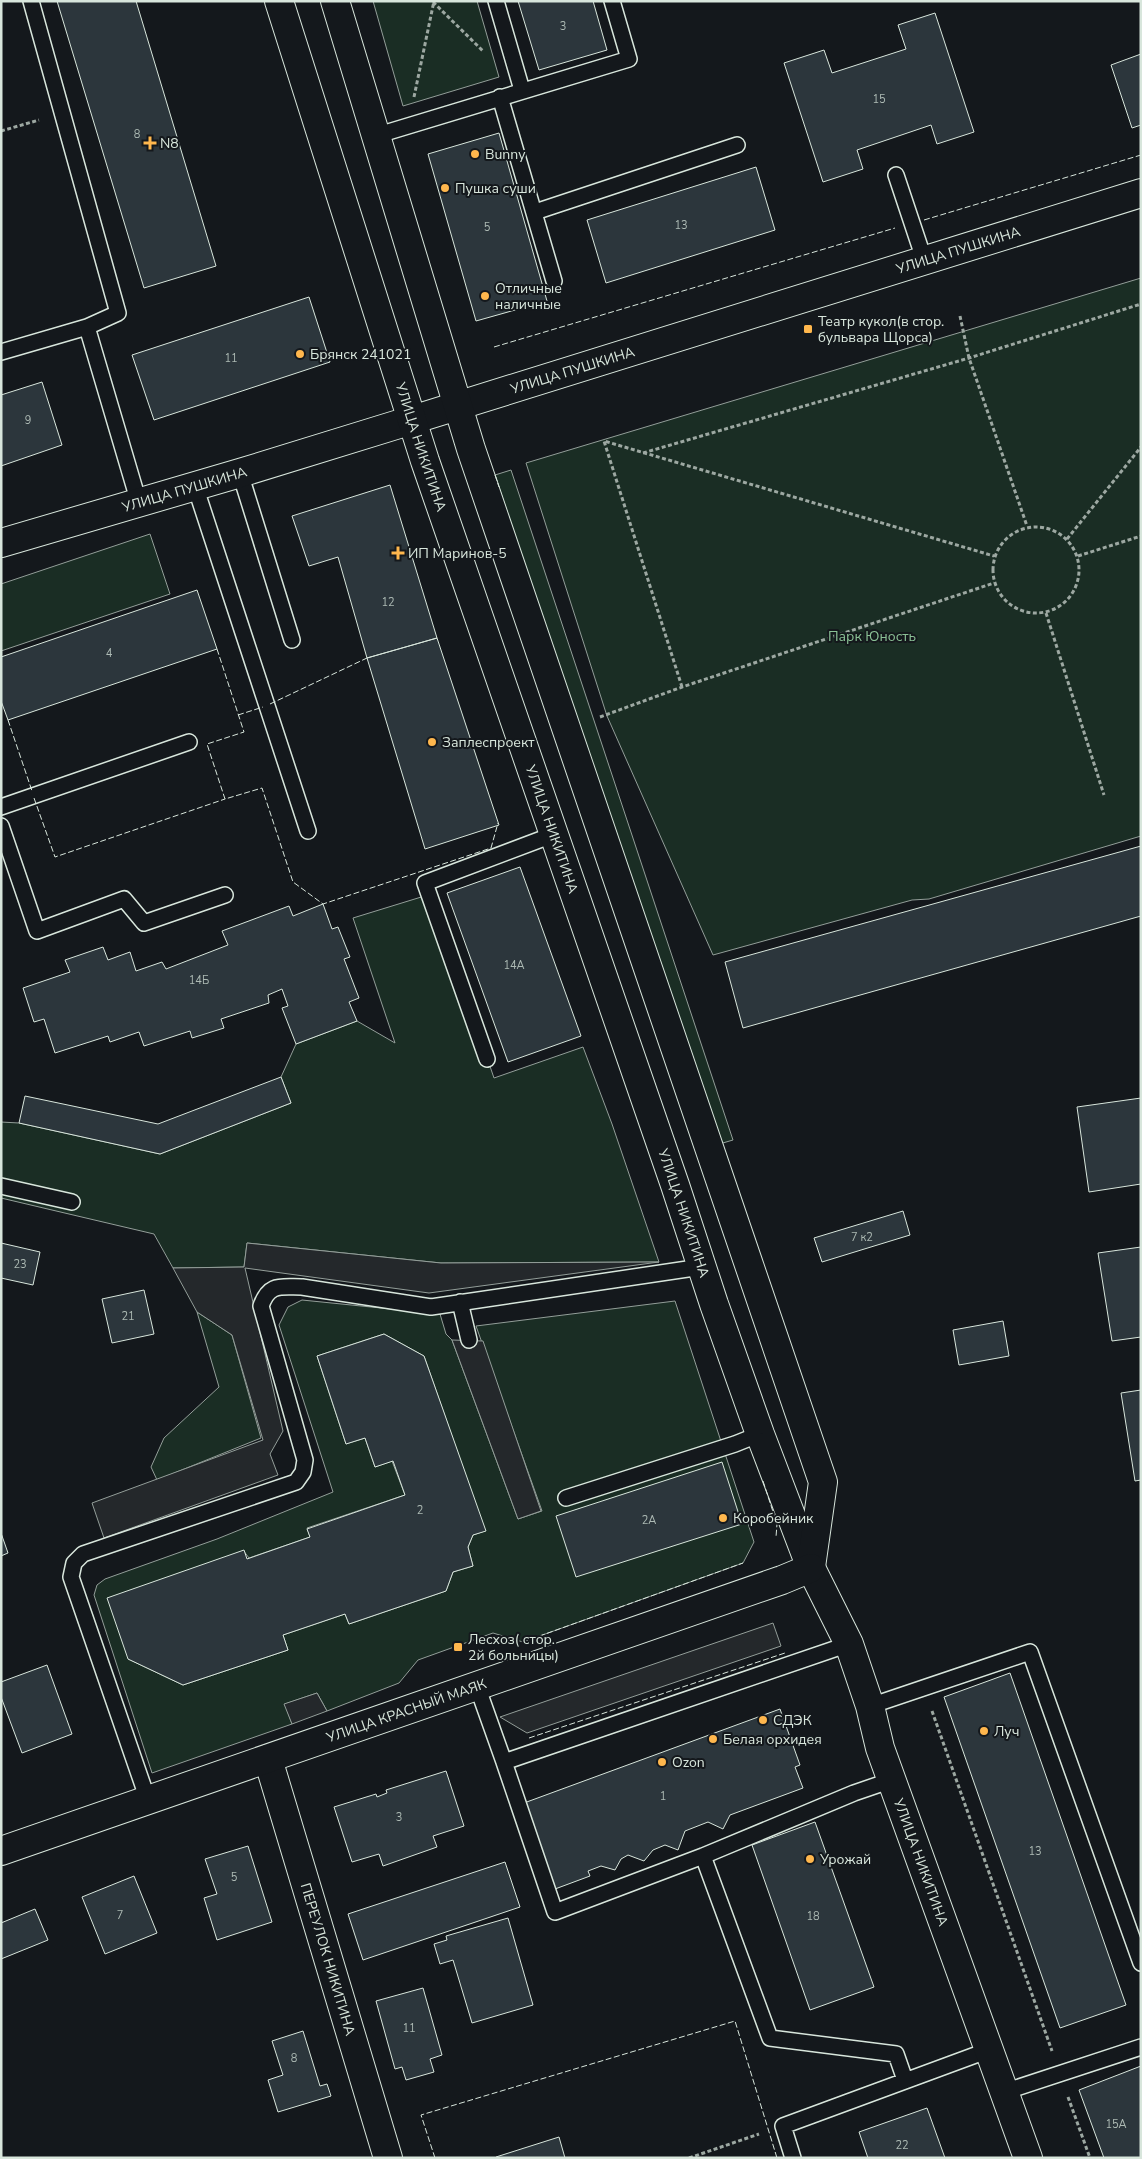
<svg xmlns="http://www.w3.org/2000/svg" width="1142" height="2159" viewBox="0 0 1142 2159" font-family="'Nunito Sans',sans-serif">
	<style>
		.green { fill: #1a2d24; stroke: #939e99; fill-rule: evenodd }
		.parking { fill: #24282b; stroke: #939e99 }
		.building { fill: #2c363c; stroke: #d8e6dc }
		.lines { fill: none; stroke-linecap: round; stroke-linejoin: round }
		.lane-casing { stroke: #d8e6dc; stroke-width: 18 }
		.street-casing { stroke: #d8e6dc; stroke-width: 30 }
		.secondary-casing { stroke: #d8e6dc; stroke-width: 30 }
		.primary-casing { stroke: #d8e6dc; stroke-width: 30 }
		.path { stroke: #9da8a2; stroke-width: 3; stroke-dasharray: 4 2.5; stroke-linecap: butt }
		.lane { stroke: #14181c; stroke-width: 15 }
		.street { stroke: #14181c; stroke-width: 28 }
		.secondary { stroke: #14181c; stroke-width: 28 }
		.primary { stroke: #14181c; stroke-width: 28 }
		.fence { stroke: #d8e6dc; stroke-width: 1; stroke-dasharray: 6 2.5; stroke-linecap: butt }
		.poi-dot { fill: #ffb74d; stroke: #14181c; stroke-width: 2 }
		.labels { text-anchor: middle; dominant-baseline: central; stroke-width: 4; stroke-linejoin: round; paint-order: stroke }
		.number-label { font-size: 11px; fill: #adbab4 }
		.poi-label { font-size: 14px; fill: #d8e6dc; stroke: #14181c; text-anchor: start }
		.street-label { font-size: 14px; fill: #d8e6dc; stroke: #14181c }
		.park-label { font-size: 14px; fill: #8ac095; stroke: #14181c }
	</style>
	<rect width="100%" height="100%" fill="#14181c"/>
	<path class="green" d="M373,1H477L499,77L403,106Z
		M1141,278V836L929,899L912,900L713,955L607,716L526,463Z
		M511,470L733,1140L716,1145L495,475Z
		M150,534L170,594L1,651V584Z
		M431,894L494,1078L583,1047L612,1124L659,1262L441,1263L247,1243L244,1267L173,1268L154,1234L1,1198V1122L19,1123L160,1154L291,1103L281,1077L296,1044L357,1021L395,1043L353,918Z
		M302,1300L440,1314L446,1334L452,1340L518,1519L542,1511L476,1326L675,1301L754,1542L743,1563L523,1642L493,1633L418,1660L399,1683L327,1711L317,1693L285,1704L292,1724L152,1773L94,1595L97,1585L105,1579L217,1539L333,1492L279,1325L288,1307ZM384,1334L424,1356L485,1531L473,1535L468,1547L473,1566L453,1572L446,1591L349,1624L345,1614L283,1635L288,1650L183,1685L128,1659L243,1550L249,1558L310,1537L307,1528L405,1495L392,1461L375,1467L365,1438L346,1444L317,1356Z
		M197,1312L232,1335L261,1438L157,1480L151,1467L164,1438L219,1387Z"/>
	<path class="parking" d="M247,1243L441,1263L659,1262L429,1293L245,1268L283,1431L270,1454L278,1475L104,1538L92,1503L263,1440L232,1335L197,1312L173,1268L244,1267Z
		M452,1340L483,1341L541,1511L518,1519Z
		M773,1623L781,1646L527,1733L500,1717Z
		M317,1693L327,1711L292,1724L284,1704Z"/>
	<path class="building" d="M57,1H136L216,266L144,288Z
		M518,1H593L607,50L539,70Z
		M935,13L974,132L937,144L931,125L857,150L863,169L823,182L784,63L824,50L832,73L906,49L898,25Z
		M1141,54V125L1132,128L1111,65Z
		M499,133L547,301L476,321L428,154Z
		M756,167L775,230L606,283L587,220Z
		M309,297L330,362L154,420L132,355Z
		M42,382L62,445L1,466V395Z
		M390,485L437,638L367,658L338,557L309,566L292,516Z
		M197,590L217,649L8,720L1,701V657Z
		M437,638L499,825L425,849L367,658Z
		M1141,846V916L743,1028L725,962Z
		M520,867L581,1036L508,1062L447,893Z
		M323,904L332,929L338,927L350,957L344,959L359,998L349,1002L357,1021L296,1044L282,1008L288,1006L282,989L268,995L269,1003L221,1019L224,1028L192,1038L190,1031L144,1046L139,1032L110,1042L108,1036L55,1053L44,1019L34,1022L23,988L70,972L65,960L103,947L108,960L130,952L136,971L162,962L166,969L228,945L222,931L289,906L293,916Z
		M281,1077L291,1103L160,1154L19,1123L25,1096L158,1124Z
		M1141,1098V1184L1089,1192L1077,1107Z
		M903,1211L910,1235L822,1262L814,1238Z
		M1,1243L40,1252L33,1285L1,1278Z
		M1141,1247V1337L1112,1341L1098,1253Z
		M144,1290L154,1334L112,1343L102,1299Z
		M1003,1321L1009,1356L959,1365L953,1330Z
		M384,1334L424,1356L486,1531L473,1535L468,1547L473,1566L453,1572L446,1591L349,1624L345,1614L283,1635L288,1650L183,1685L128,1659L107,1598L244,1550L247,1559L310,1537L307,1529L405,1495L393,1461L375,1467L365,1438L346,1444L317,1356Z
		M1141,1390V1480L1135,1481L1121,1393Z
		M722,1462L742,1524L576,1577L556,1516Z
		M1,1533L8,1553L1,1556Z
		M47,1665L72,1734L22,1753L1,1697V1682Z
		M1010,1673L1126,2005L1060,2028L944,1697Z
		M780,1709L800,1765L795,1767L803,1788L730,1815L723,1829L708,1822L685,1831L678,1850L665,1845L653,1850L644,1861L628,1855L621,1859L615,1870L601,1866L588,1871L590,1876L555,1889L524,1803Z
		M446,1771L464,1826L433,1836L437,1847L383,1866L379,1854L352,1862L334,1807L376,1794L377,1797L387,1793L386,1790Z
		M815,1822L874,1987L810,2010L752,1845Z
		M248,1846L272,1922L217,1940L204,1898L217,1894L205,1859Z
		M505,1862L520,1907L363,1960L348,1914Z
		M134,1876L157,1933L105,1954L82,1897Z
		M35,1909L48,1940L1,1959V1923Z
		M508,1918L533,2005L472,2023L453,1960L440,1964L434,1944L447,1940L446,1936Z
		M423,1988L442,2055L430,2059L434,2072L406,2080L402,2067L395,2069L376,2001Z
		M303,2031L320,2086L327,2084L331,2096L278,2112L268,2080L283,2075L272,2041Z
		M1141,2066V2158H1104L1079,2090Z
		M927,2108L945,2158H868L859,2132Z
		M559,2137L565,2158H496V2157Z"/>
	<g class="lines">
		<defs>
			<path id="lane" d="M31,1L118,313L87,327L139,503
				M496,1L522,90
				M500,97L554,281
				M375,136L629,59L612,1
				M896,175L924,259
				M535,212L737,145
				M1,352L87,327
				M240,473L292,640
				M195,486L308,831
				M1,807L189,742
				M1,826L37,931L124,899L144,923L225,895
				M487,1059L425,883L555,834
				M1,1186L72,1202
				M460,1302L469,1340
				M566,1498L735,1444L760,1434
				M477,1686L504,1762L849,1644
				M870,1706L1030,1652L1141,1963
				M504,1762L555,1912L703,1856L854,1793L892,1780
				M148,1800L71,1577L74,1563L83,1554L296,1482L303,1472L305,1460L261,1306C269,1283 280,1287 302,1287L431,1307L701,1267
				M703,1856L770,2038L896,2054L905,2080
				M1004,2092L1141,2047
				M793,2158L783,2126L989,2050"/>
			<g id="street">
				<path id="s1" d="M1,543L240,473L412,420"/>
				<path id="s2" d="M268,1759L388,2158"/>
			</g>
			<g id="secondary">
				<path id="s3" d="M412,420L1141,193"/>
			</g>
			<g id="primary">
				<path id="s4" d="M279,1L425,461L675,1185L714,1304L760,1434L811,1568L849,1644L870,1706L880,1748L1028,2158"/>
				<path d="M335,1L471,449L823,1482L811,1567"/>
				<path id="s5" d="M1,1851L782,1580L811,1568"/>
			</g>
		</defs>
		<use href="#lane" class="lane-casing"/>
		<use href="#street" class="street-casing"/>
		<use href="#secondary" class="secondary-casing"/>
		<use href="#primary" class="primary-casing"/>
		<path class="path" d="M433,2L484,52
			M414,97L434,1
			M1,131L39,120
			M960,316L969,358L1027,526
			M643,453L969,358L1141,304
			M993 570a43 43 0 1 1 86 0a43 43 0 1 1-86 0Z
			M1067,539L1141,447
			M1078,556L1141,536
			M1046,613L1104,795
			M682,687L604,441L994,556
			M600,717L682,687L994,583
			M932,1711L1052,2051
			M1068,2097L1090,2158
			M689,2158L759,2134"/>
		<use href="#lane" class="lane"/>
		<use href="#street" class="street"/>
		<use href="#secondary" class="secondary"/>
		<use href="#primary" class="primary"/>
		<path class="fence" d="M924,220L1141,155
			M494,347L895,228
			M495,475L499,487
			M217,649L244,732L207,744L225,799L262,788L293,882L323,904L491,848L498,823
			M270,704L367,658
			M238,715L263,707
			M8,720L32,791
			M34,798L55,857L225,799
			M763,1481L777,1524L776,1537
			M523,1642L743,1563
			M529,1738L785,1653
			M435,2158L421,2115L735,2021L777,2158"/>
	</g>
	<g class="poi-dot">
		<path d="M147.5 135.5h5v5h5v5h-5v5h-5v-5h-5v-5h5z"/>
		<circle cx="475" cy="154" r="5"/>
		<circle cx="445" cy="188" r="5"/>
		<circle cx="485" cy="296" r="5"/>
		<rect x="803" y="324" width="10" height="10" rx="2.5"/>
		<circle cx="300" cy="354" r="5"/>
		<path d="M395.5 545.5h5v5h5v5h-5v5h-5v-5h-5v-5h5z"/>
		<circle cx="432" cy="742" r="5"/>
		<circle cx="723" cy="1518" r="5"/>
		<rect x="453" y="1642" width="10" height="10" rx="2.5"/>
		<circle cx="763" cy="1720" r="5"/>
		<circle cx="984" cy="1731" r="5"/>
		<circle cx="713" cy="1739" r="5"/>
		<circle cx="662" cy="1762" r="5"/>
		<circle cx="810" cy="1859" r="5"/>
	</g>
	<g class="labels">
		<g class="number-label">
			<text x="563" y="26">3</text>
			<text x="879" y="99">15</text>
			<text x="137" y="134">8</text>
			<text x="681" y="225">13</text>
			<text x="487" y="227">5</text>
			<text x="231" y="358">11</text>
			<text x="28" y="420">9</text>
			<text x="388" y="602">12</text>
			<text x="109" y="653">4</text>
			<text x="514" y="965">14А</text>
			<text x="199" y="980">14Б</text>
			<text x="862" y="1237">7 к2</text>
			<text x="20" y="1264">23</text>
			<text x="128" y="1316">21</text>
			<text x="420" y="1510">2</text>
			<text x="649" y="1520">2А</text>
			<text x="663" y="1796">1</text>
			<text x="399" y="1817">3</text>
			<text x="1035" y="1851">13</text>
			<text x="234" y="1877">5</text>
			<text x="120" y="1915">7</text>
			<text x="813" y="1916">18</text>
			<text x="409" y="2028">11</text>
			<text x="294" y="2058">8</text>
			<text x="1116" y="2124">15А</text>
			<text x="902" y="2145">22</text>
		</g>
		<g class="poi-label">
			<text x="160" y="143">N8</text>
			<text x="485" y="154">Bunny</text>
			<text x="455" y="188">Пушка суши</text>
			<text x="495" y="288">Отличные<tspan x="495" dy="16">наличные</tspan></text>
			<text x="818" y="321">Театр кукол(в стор.<tspan x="818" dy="16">бульвара Щорса)</tspan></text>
			<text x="310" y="354">Брянск 241021</text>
			<text x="408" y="553">ИП Маринов-5</text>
			<text x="442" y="742">Заплеспроект</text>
			<text x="733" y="1518">Коробейник</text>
			<text x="468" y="1639">Лесхоз( стор.<tspan x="468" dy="16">2й больницы)</tspan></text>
			<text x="773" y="1720">СДЭК</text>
			<text x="994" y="1731">Луч</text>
			<text x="723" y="1739">Белая орхидея</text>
			<text x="672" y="1762">Ozon</text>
			<text x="820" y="1859">Урожай</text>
		</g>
		<g class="street-label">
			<text stroke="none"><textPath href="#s3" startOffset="572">УЛИЦА ПУШКИНА</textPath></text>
			<text stroke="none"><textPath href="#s3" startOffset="168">УЛИЦА ПУШКИНА</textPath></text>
			<text stroke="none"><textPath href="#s4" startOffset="468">УЛИЦА НИКИТИНА</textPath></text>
			<text stroke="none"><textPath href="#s1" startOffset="191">УЛИЦА ПУШКИНА</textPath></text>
			<text stroke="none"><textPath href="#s4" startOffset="872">УЛИЦА НИКИТИНА</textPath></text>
			<text stroke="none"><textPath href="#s4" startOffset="1278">УЛИЦА НИКИТИНА</textPath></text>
			<text stroke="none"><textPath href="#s5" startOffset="429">УЛИЦА КРАСНЫЙ МАЯК</textPath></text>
			<text stroke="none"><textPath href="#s4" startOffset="1970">УЛИЦА НИКИТИНА</textPath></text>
			<text stroke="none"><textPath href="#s2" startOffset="209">ПЕРЕУЛОК НИКИТИНА</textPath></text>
		</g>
		<g class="park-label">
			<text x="872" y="636">Парк Юность</text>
		</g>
	</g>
	<rect width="1142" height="2159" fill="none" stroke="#d8e6dc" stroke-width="5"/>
</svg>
